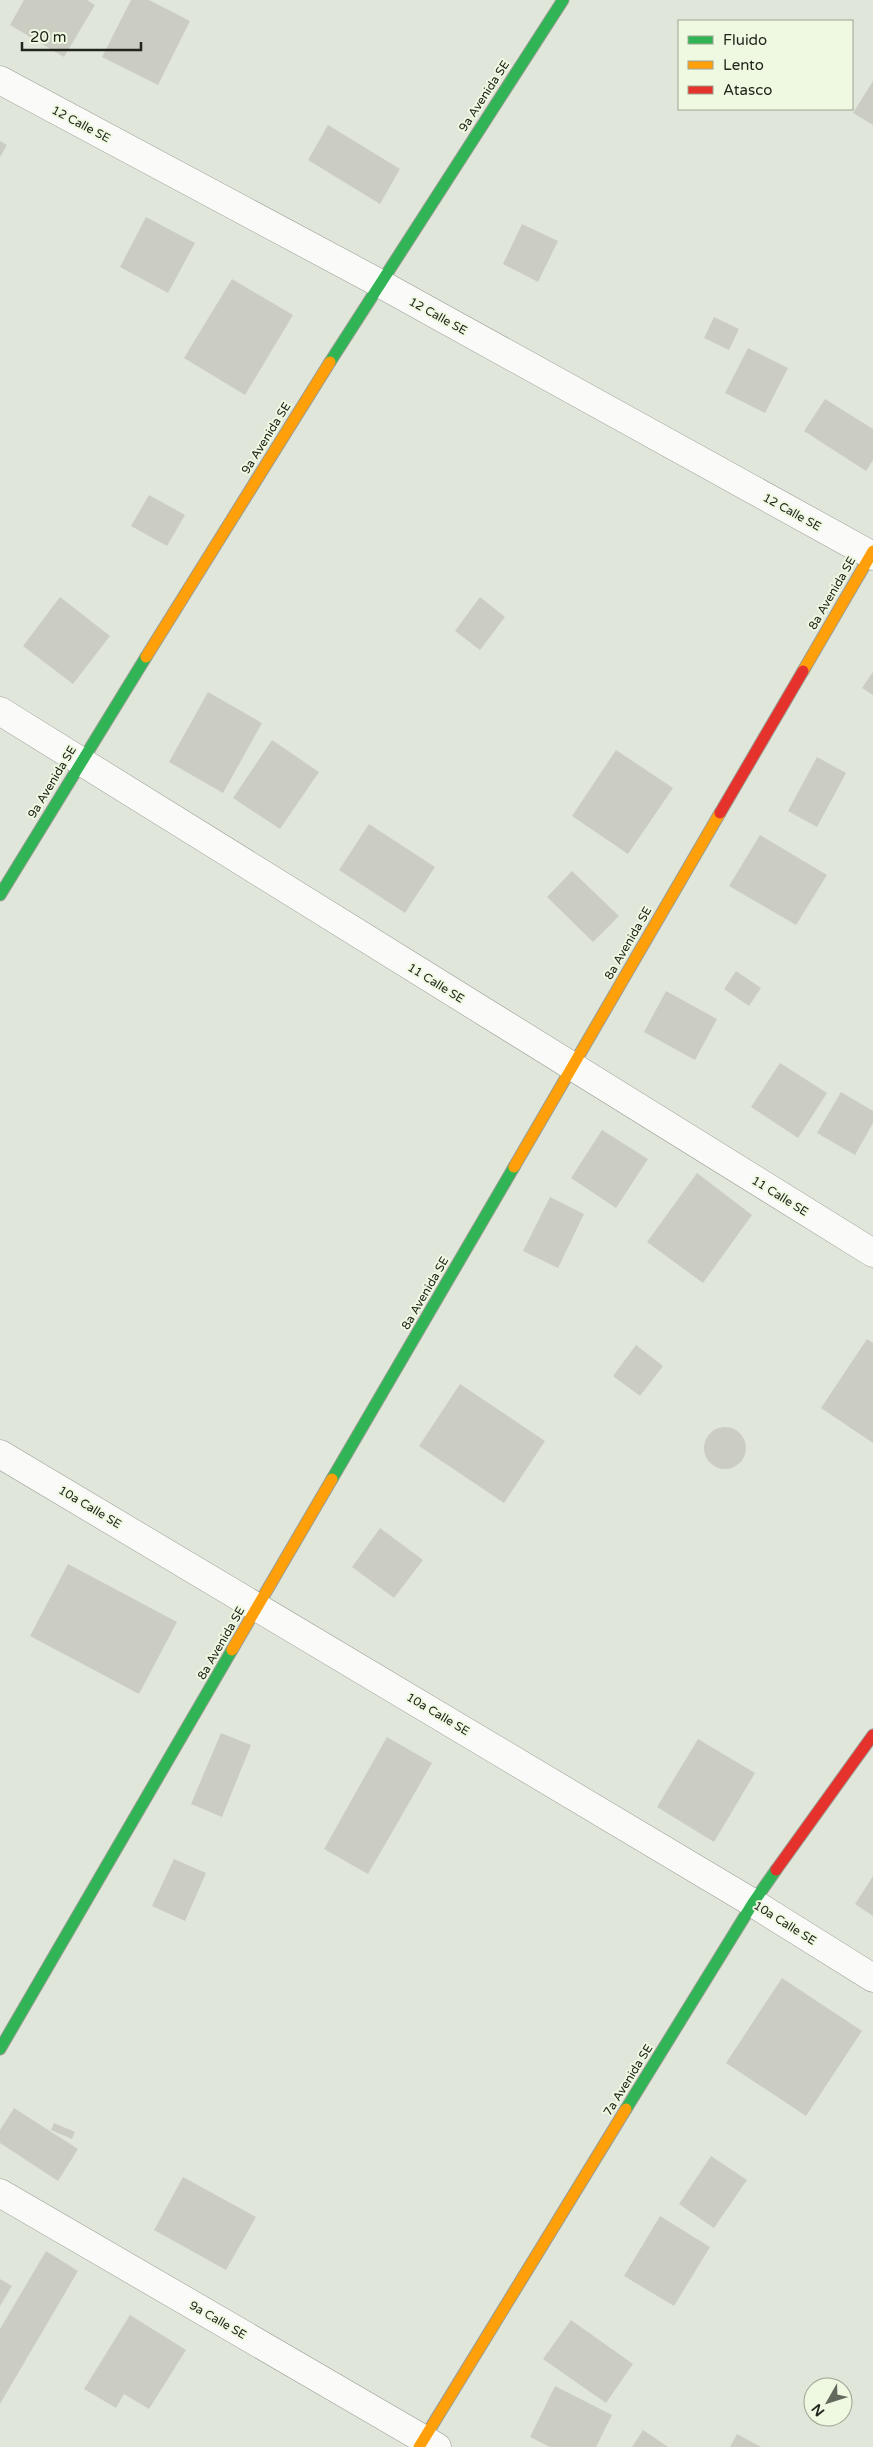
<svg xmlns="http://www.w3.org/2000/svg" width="873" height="2447" viewBox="0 0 873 2447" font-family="'Varela Round',sans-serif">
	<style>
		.building { fill: #cbcdc3 }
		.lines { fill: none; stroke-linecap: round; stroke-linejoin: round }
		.street-casing { stroke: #999d94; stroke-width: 29 }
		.fast-casing { stroke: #999d94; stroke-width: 13 }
		.slow-casing { stroke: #999d94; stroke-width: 13 }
		.jam-casing { stroke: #999d94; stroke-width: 13 }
		.street { stroke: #fafbf9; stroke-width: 28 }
		.fast { stroke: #30b455; stroke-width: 11 }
		.slow { stroke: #ff9f0a; stroke-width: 11 }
		.jam { stroke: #e5322d; stroke-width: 11 }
		.labels { text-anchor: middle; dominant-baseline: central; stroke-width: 4; stroke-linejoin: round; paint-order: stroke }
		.street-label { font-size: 12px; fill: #21251c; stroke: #eff9e1 }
	</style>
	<rect width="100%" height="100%" fill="#e1e6da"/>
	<path class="building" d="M24,0H87L95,5L64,57L10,25Z
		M131,0H149L190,21L158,85L102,57Z
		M873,81V125L853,113Z
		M328,125L400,169L380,204L308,160Z
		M0,141L7,145L0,157Z
		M146,217L195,243L168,293L120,267Z
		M522,224L558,241L538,282L503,264Z
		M232,279L293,315L245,395L184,358Z
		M714,317L739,329L729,350L704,338Z
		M748,348L788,368L765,413L725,393Z
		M825,399L873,429V460L866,471L804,431Z
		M149,495L185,515L167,546L131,526Z
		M60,597L110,636L73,684L23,646Z
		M480,597L505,617L480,650L455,631Z
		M873,672V695L862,688Z
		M208,692L262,723L223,793L169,762Z
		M272,740L319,772L280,829L233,798Z
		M616,750L673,788L628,854L572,816Z
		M817,757L846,773L817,827L788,811Z
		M369,824L435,867L405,913L339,870Z
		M760,835L827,875L796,925L729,886Z
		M572,871L619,916L593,942L547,897Z
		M736,971L761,988L749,1006L724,989Z
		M666,991L717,1019L695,1060L644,1032Z
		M780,1063L827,1093L798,1138L751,1107Z
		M841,1092L873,1111V1123L855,1155L817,1133Z
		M602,1130L648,1159L616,1208L571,1178Z
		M697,1173L752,1215L703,1283L647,1242Z
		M550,1197L584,1214L558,1268L523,1251Z
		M867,1339L873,1343V1443L821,1408Z
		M636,1345L663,1366L640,1396L613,1376Z
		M460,1384L545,1441L504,1503L419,1446Z
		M704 1448a21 21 0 1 1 42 0a21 21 0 1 1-42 0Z
		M380,1528L423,1560L394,1598L352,1567Z
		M68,1564L177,1622L139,1694L30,1636Z
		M221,1733L251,1745L222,1817L191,1804Z
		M387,1737L432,1763L368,1874L324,1849Z
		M698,1739L755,1773L714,1842L657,1807Z
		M174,1859L206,1873L185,1921L152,1906Z
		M873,1876V1916L855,1904Z
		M782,1978L862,2031L806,2116L726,2063Z
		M14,2108L78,2149L58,2181L0,2143V2130Z
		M54,2123L75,2132L72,2139L51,2130Z
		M711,2156L747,2180L714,2228L679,2204Z
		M183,2177L256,2217L226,2270L154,2230Z
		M660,2216L710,2247L674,2306L624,2276Z
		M46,2251L78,2271L0,2404V2329Z
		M0,2279L12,2286L0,2306Z
		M130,2315L186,2350L149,2409L124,2394L116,2408L84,2389Z
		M571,2320L633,2364L606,2403L543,2359Z
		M555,2386L612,2415L596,2447H550L530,2437Z
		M643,2430L668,2447H632Z
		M737,2434L761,2447H730Z"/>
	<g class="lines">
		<defs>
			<path id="street" d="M0,80L379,283L873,556
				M0,711L873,1253
				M0,1454L753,1903L873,1978
				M0,2193L437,2447"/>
			<path id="fast" d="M330,362L563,0
				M0,895L146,657
				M332,1479L514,1167
				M0,2049L232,1650
				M626,2109L753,1903L776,1870"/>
			<path id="slow" d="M146,657L330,362
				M803,671L873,551
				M514,1167L720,813
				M232,1650L332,1479
				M419,2447L626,2109"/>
			<path id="jam" d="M720,813L803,671
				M776,1870L873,1735"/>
		</defs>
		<use href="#street" class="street-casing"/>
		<use href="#fast" class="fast-casing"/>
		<use href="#slow" class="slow-casing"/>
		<use href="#jam" class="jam-casing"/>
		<use href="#street" class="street"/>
		<use href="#fast" class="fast"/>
		<use href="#slow" class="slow"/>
		<use href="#jam" class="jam"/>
	</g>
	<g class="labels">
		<g class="street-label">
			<text transform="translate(484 96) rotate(-57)">9a Avenida SE</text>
			<text transform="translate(81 124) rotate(28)">12 Calle SE</text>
			<text transform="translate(438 316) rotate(29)">12 Calle SE</text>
			<text transform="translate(266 438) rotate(-58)">9a Avenida SE</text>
			<text transform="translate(792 512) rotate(29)">12 Calle SE</text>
			<text transform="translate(832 593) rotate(-60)">8a Avenida SE</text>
			<text transform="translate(52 782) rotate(-59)">9a Avenida SE</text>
			<text transform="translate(628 943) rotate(-60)">8a Avenida SE</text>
			<text transform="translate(436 983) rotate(32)">11 Calle SE</text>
			<text transform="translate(780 1196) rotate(32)">11 Calle SE</text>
			<text transform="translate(425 1293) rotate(-60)">8a Avenida SE</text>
			<text transform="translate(90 1507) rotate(31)">10a Calle SE</text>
			<text transform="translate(221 1643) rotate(-60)">8a Avenida SE</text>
			<text transform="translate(438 1714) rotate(31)">10a Calle SE</text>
			<text transform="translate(785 1923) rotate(32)">10a Calle SE</text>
			<text transform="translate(628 2080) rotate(-58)">7a Avenida SE</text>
			<text transform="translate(218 2320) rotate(30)">9a Calle SE</text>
		</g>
	</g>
	<rect x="678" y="20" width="175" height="90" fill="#eff9e1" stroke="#9da492"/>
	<rect x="688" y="36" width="25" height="8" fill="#30b455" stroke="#9da492"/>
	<text x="723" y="45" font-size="15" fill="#21251c">Fluido</text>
	<rect x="688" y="61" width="25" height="8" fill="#ff9f0a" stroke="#9da492"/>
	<text x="723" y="70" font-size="15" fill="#21251c">Lento</text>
	<rect x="688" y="86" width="25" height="8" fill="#e5322d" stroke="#9da492"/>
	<text x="723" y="95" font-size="15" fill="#21251c">Atasco</text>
	<g transform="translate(828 2402) rotate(231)"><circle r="24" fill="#eff9e1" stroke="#9da492"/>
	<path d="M0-4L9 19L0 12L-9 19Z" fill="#64695e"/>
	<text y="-8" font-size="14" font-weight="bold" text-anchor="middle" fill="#21251c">N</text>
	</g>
	<path d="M22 42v8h119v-8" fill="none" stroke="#21251c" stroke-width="2.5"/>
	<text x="30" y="42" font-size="15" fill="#21251c" stroke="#eff9e1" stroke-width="4" paint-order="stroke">20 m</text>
</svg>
